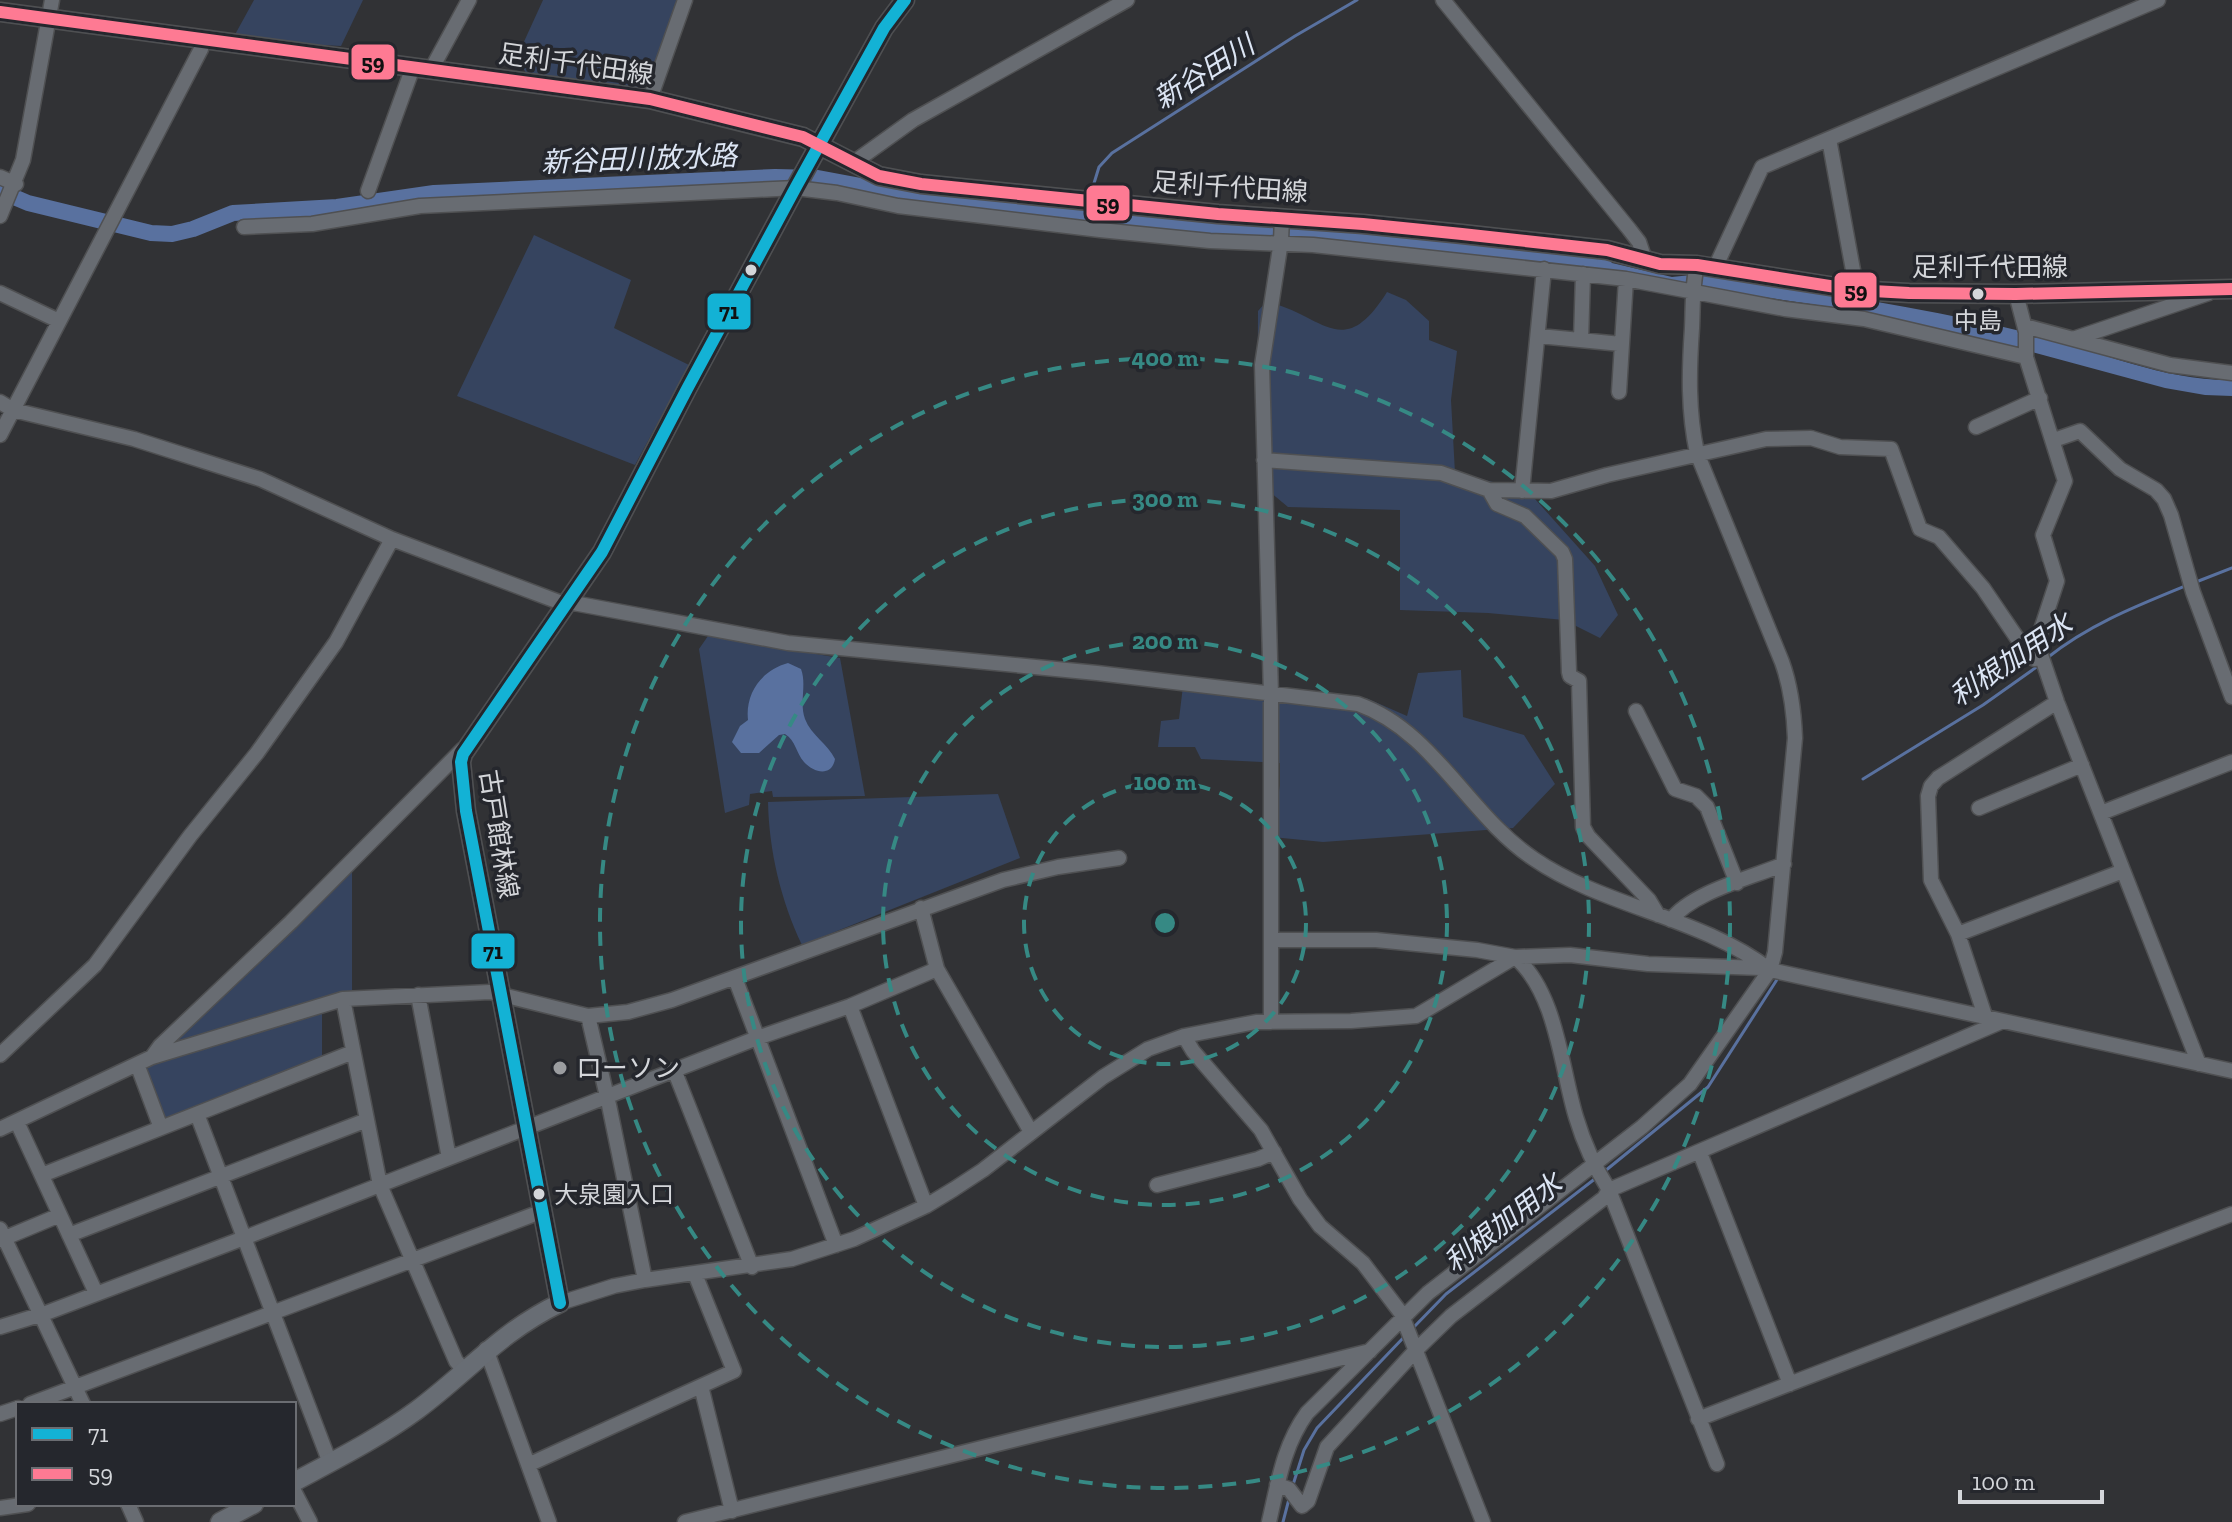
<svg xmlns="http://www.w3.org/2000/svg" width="2232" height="1522" viewBox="0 0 2232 1522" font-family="'Zilla Slab','Noto Sans JP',serif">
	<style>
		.green { fill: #36445f }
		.water { fill: #59719f }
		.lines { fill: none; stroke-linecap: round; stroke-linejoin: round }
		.stream { stroke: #59719f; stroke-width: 3 }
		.river { stroke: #59719f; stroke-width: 16 }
		.minor-casing { stroke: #4f5052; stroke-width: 17 }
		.major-casing { stroke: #4f5052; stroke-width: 21 }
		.minor { stroke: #686c72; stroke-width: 14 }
		.major { stroke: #686d74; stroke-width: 18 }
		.bus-1-casing { stroke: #25272d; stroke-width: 18 }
		.bus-2-casing { stroke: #25272d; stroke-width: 18 }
		.bus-1 { stroke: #13b2d5; stroke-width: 12 }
		.bus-2 { stroke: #fe7a93; stroke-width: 12 }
		.ring { fill: none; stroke: #368984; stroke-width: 4; stroke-dasharray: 14 10 }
		.bus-dot { fill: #d4d6da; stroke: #25272d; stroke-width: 3 }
		.poi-dot { fill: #9b9da0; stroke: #25272d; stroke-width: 3 }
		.labels { text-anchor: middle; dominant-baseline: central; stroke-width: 7; stroke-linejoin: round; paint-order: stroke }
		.bus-label { font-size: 24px; fill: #d4d6da; stroke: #25272d }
		.street-label { font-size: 26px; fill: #d4d6da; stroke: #25272d }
		.poi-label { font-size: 26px; fill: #d4d6da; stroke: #25272d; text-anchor: start }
		.water-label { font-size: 28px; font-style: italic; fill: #dce5f4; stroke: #25272d }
		.centre { fill: #368984; stroke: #25272d; stroke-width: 4 }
		.ring-label { font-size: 24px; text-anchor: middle; font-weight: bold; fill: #368984; stroke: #25272d; stroke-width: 7; stroke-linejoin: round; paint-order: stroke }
		.line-badge { stroke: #25272d; stroke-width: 3 }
		.pale-badge-label { font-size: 22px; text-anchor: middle; font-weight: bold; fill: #111 }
	</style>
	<rect width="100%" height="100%" fill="#313235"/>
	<path class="green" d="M254,0H363L341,46L232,40Z
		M543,0H686L654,88L645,89L526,73L517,57Z
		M534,235L631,280L614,328L689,365L635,465L457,396Z
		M1387,292L1406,300L1429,321V340L1457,351L1451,400L1455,473L1527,490L1595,566L1618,615L1600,638L1564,620L1488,613L1400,610V510L1288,507L1257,481L1258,311L1266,302C1322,313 1342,364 1387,292Z
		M708,636L840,658L865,796L773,797L772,791L750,794L749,805L725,813L699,649Z
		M1461,670L1463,717L1524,735L1555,784L1513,828L1323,842L1272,837L1280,785V763L1201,759L1195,747H1158L1161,721L1179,719L1183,686L1256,695L1366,698L1407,716L1418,673Z
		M998,794L1020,858L802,945C781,901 769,851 768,802Z
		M352,868V994L160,1050Z
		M322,1010V1059L164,1127L143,1066Z"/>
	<path class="water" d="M1571,253L1607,257L1612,263L1672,277L1701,274C1814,292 1927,307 2037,335C2101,352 2165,381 2232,380V396L2205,395L2165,388L2006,345L1871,313L1567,268Z
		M788,663L801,669C807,685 799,702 805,719C811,735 828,744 835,759C832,777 814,773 804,762C796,753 796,741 785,734L779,735L759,753H741L732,742L740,726L748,720C745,693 762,670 788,663Z"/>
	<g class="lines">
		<path class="stream" d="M1091,193L1099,167L1112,153L1295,36L1357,0
			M2196,582L2232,568
			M2047,658C2088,625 2136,606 2185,586
			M1863,779L1983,705L2038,666
			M1605,1171L1708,1087L1778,978
			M1413,1328L1446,1294L1596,1178
			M1292,1488L1304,1450L1317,1428L1405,1336
			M1283,1522L1289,1499"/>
		<path class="river" d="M0,191L28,203L151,233L172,234L193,229L233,213L337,207L434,193L775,177L818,178L909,195L1123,221L1273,230L1590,263"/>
		<defs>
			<path id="minor" d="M1443,0L1629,229L1639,242L1645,260
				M431,70L469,0
				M650,99L685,0
				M1829,139L1855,281V290
				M853,163L913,120L1127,0
				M0,177L16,184
				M368,191L413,67
				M0,216L23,160L52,0
				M244,227L312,224L420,206L796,188L837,193L898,206L1100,230L1210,241L1313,245L1626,279L1785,309L1864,319L2026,357
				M1715,268L1762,167L2158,0
				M0,293L59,321
				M2016,294L2026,332V357L2065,481L2043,535L2057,581L2038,639L2041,655L2057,702L2199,1064
				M2025,326L2170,365L2232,373
				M1539,336L1621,344
				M2073,339L2209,293
				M1581,340L1583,274
				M1619,392L1626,279
				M0,402L13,410L134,439L260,479L392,539L567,605
				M1976,427L2040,398
				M0,435L201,49L202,40
				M2054,440L2080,431L2120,469L2156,490L2164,499L2171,515L2193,592L2232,697
				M1264,460L1441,473L1489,490L1551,491L1607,475L1766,439L1811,438L1840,447L1891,449L1920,529L1939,537L1983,588L2030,657L2035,659L2041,655
				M1489,490L1497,504L1525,516L1562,552L1565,559L1569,672L1570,676L1579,681L1583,827L1588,836L1649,900L1658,915
				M1522,491L1544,269
				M568,602L788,643L1097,673L1358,704C1434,731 1469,816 1534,859C1604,907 1701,917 1770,970
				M1636,711L1675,789L1696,796L1707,807L1737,883
				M1979,808L2082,765
				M2101,813L2232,762
				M921,908L937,969L1031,1132
				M1671,920C1692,892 1751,878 1784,864
				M1958,934L2123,871
				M1271,940H1376L1477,950L1515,957L1570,955L1648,964L1761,968L2232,1071
				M1515,957C1557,993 1561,1068 1576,1117C1584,1144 1594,1166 1609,1190L1717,1464
				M735,978L836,1245
				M418,995L449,1158
				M343,999L380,1185L456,1361L464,1370
				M850,1006L926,1206
				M588,1016L609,1105L645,1280
				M1985,1016L1958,934L1931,880L1928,796L1931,786L1938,778L2057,702
				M1271,1022V695L1262,365L1281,241L1282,217
				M1184,1036L1193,1051L1261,1130L1300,1199L1320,1226L1363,1263L1401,1313L1483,1522
				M0,1055L95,965L190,836L257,753L336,642L392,539
				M152,1057L160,1046L291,922L463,749
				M137,1064L161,1128
				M675,1072L752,1267
				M197,1114L330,1463
				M17,1122L96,1293
				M0,1129L152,1057L343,999L490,992L588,1016L628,1012L672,1000L1003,880L1058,867L1119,858
				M1700,1153L1790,1384
				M42,1175L353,1052
				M1157,1185L1258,1159L1274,1152
				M0,1229L83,1404
				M69,1235L367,1120
				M0,1240L60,1215
				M560,1303L614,1286L645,1280L792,1259L854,1239L926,1206L954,1189L983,1170L1103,1077L1148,1049L1184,1036L1256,1022L1351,1021L1416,1016L1515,957
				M0,1327L46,1313L244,1238L757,1038L850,1006L937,969
				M486,1349L549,1522
				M701,1386L732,1511
				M30,1404L543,1211
				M0,1414L18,1408
				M1698,1419L2232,1214
				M530,1464L734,1371L695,1274
				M1277,1485L1289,1489L1302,1506L1308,1501L1327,1447L1416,1350L1451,1316L1604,1198L1609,1190L2003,1021
				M294,1491L310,1522
				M128,1504L136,1522
				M0,1508L28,1504
				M685,1522L1370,1351
				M1269,1522C1278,1484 1283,1446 1307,1413L1428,1293L1642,1127L1690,1084L1770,970L1775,952L1795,738C1794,712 1791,687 1782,662L1697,453C1688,411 1689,371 1692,328C1693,307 1692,286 1697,265"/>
			<path id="major" d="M0,12L650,99L803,137L879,176L921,184L1218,214L1363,224L1462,234L1607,250L1660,264L1697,265L1855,290L1909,293L2016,294L2232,289
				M294,1482C335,1460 379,1438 417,1410C468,1372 500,1332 560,1303L466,811L461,762L463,754L602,552L687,389L797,185L884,28L905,0
				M220,1522L254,1504"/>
		</defs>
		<use href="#minor" class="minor-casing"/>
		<use href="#major" class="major-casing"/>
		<use href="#minor" class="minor"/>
		<use href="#major" class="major"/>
		<defs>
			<path id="bus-1" d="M560,1303L466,811L461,762L463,754L602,552L687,389L797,185L884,28L905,0"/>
			<path id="bus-2" d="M0,12L650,99L803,137L879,176L921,184L1218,214L1363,224L1462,234L1607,250L1660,264L1697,265L1855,290L1909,293L2016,294L2232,289"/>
		</defs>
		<use href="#bus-1" class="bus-1-casing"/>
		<use href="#bus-2" class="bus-2-casing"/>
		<use href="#bus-1" class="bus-1"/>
		<use href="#bus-2" class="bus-2"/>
	</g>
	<g class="ring">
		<circle cx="1165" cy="923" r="141"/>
		<circle cx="1165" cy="923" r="282"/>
		<circle cx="1165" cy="923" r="424"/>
		<circle cx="1165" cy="923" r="565"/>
	</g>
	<g class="bus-dot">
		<circle cx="751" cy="270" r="7"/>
		<circle cx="1978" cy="294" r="7"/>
		<circle cx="539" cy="1194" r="7"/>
	</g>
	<circle class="poi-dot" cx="560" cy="1068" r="8"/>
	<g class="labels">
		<g class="bus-label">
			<text x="1978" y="320">中島</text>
			<text x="554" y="1194" text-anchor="start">大泉園入口</text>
		</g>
		<g class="street-label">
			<text transform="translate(576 64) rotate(8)">足利千代田線</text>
			<text transform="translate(1230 187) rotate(4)">足利千代田線</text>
			<text x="1990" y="267">足利千代田線</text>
			<text transform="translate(499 834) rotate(81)">古戸館林線</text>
		</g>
		<g class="poi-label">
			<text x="576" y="1068">ローソン</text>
		</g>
		<g class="water-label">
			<text transform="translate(1204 72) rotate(-32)">新谷田川</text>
			<text transform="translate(639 159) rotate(-2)">新谷田川放水路</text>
			<text transform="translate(2011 660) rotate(-34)">利根加用水</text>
			<text transform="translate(1503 1223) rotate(-38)">利根加用水</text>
		</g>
	</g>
	<circle cx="1165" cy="923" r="12" class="centre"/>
	<g class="ring-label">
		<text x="1165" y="366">400 m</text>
		<text x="1165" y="507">300 m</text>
		<text x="1165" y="649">200 m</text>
		<text x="1165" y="790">100 m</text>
	</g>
	<g class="line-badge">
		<rect x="350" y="43" width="46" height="38" rx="8" fill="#fe7a93"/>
		<rect x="1085" y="184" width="46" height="38" rx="8" fill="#fe7a93"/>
		<rect x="1833" y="271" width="45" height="38" rx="8" fill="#fe7a93"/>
		<rect x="706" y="292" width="46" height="39" rx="8" fill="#13b2d5"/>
		<rect x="470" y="932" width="46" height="38" rx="8" fill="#13b2d5"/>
	</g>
	<g class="pale-badge-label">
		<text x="373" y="70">59</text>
		<text x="1108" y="211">59</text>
		<text x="1856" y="298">59</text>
		<text x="729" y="319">71</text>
		<text x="493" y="959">71</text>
	</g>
	<rect x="16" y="1402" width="280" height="104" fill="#25272d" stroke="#6b6d72" stroke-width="2"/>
	<rect x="32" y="1428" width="40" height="12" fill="#13b2d5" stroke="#6b6d72" stroke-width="2"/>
	<text x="88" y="1442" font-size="24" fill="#d4d6da">71</text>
	<rect x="32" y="1468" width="40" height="12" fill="#fe7a93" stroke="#6b6d72" stroke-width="2"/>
	<text x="88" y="1482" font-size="24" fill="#d4d6da">59</text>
	<path d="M1960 1490v12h142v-12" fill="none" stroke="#d4d6da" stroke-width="4"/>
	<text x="1972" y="1490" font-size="24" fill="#d4d6da" stroke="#25272d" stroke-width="6" paint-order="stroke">100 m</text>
</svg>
